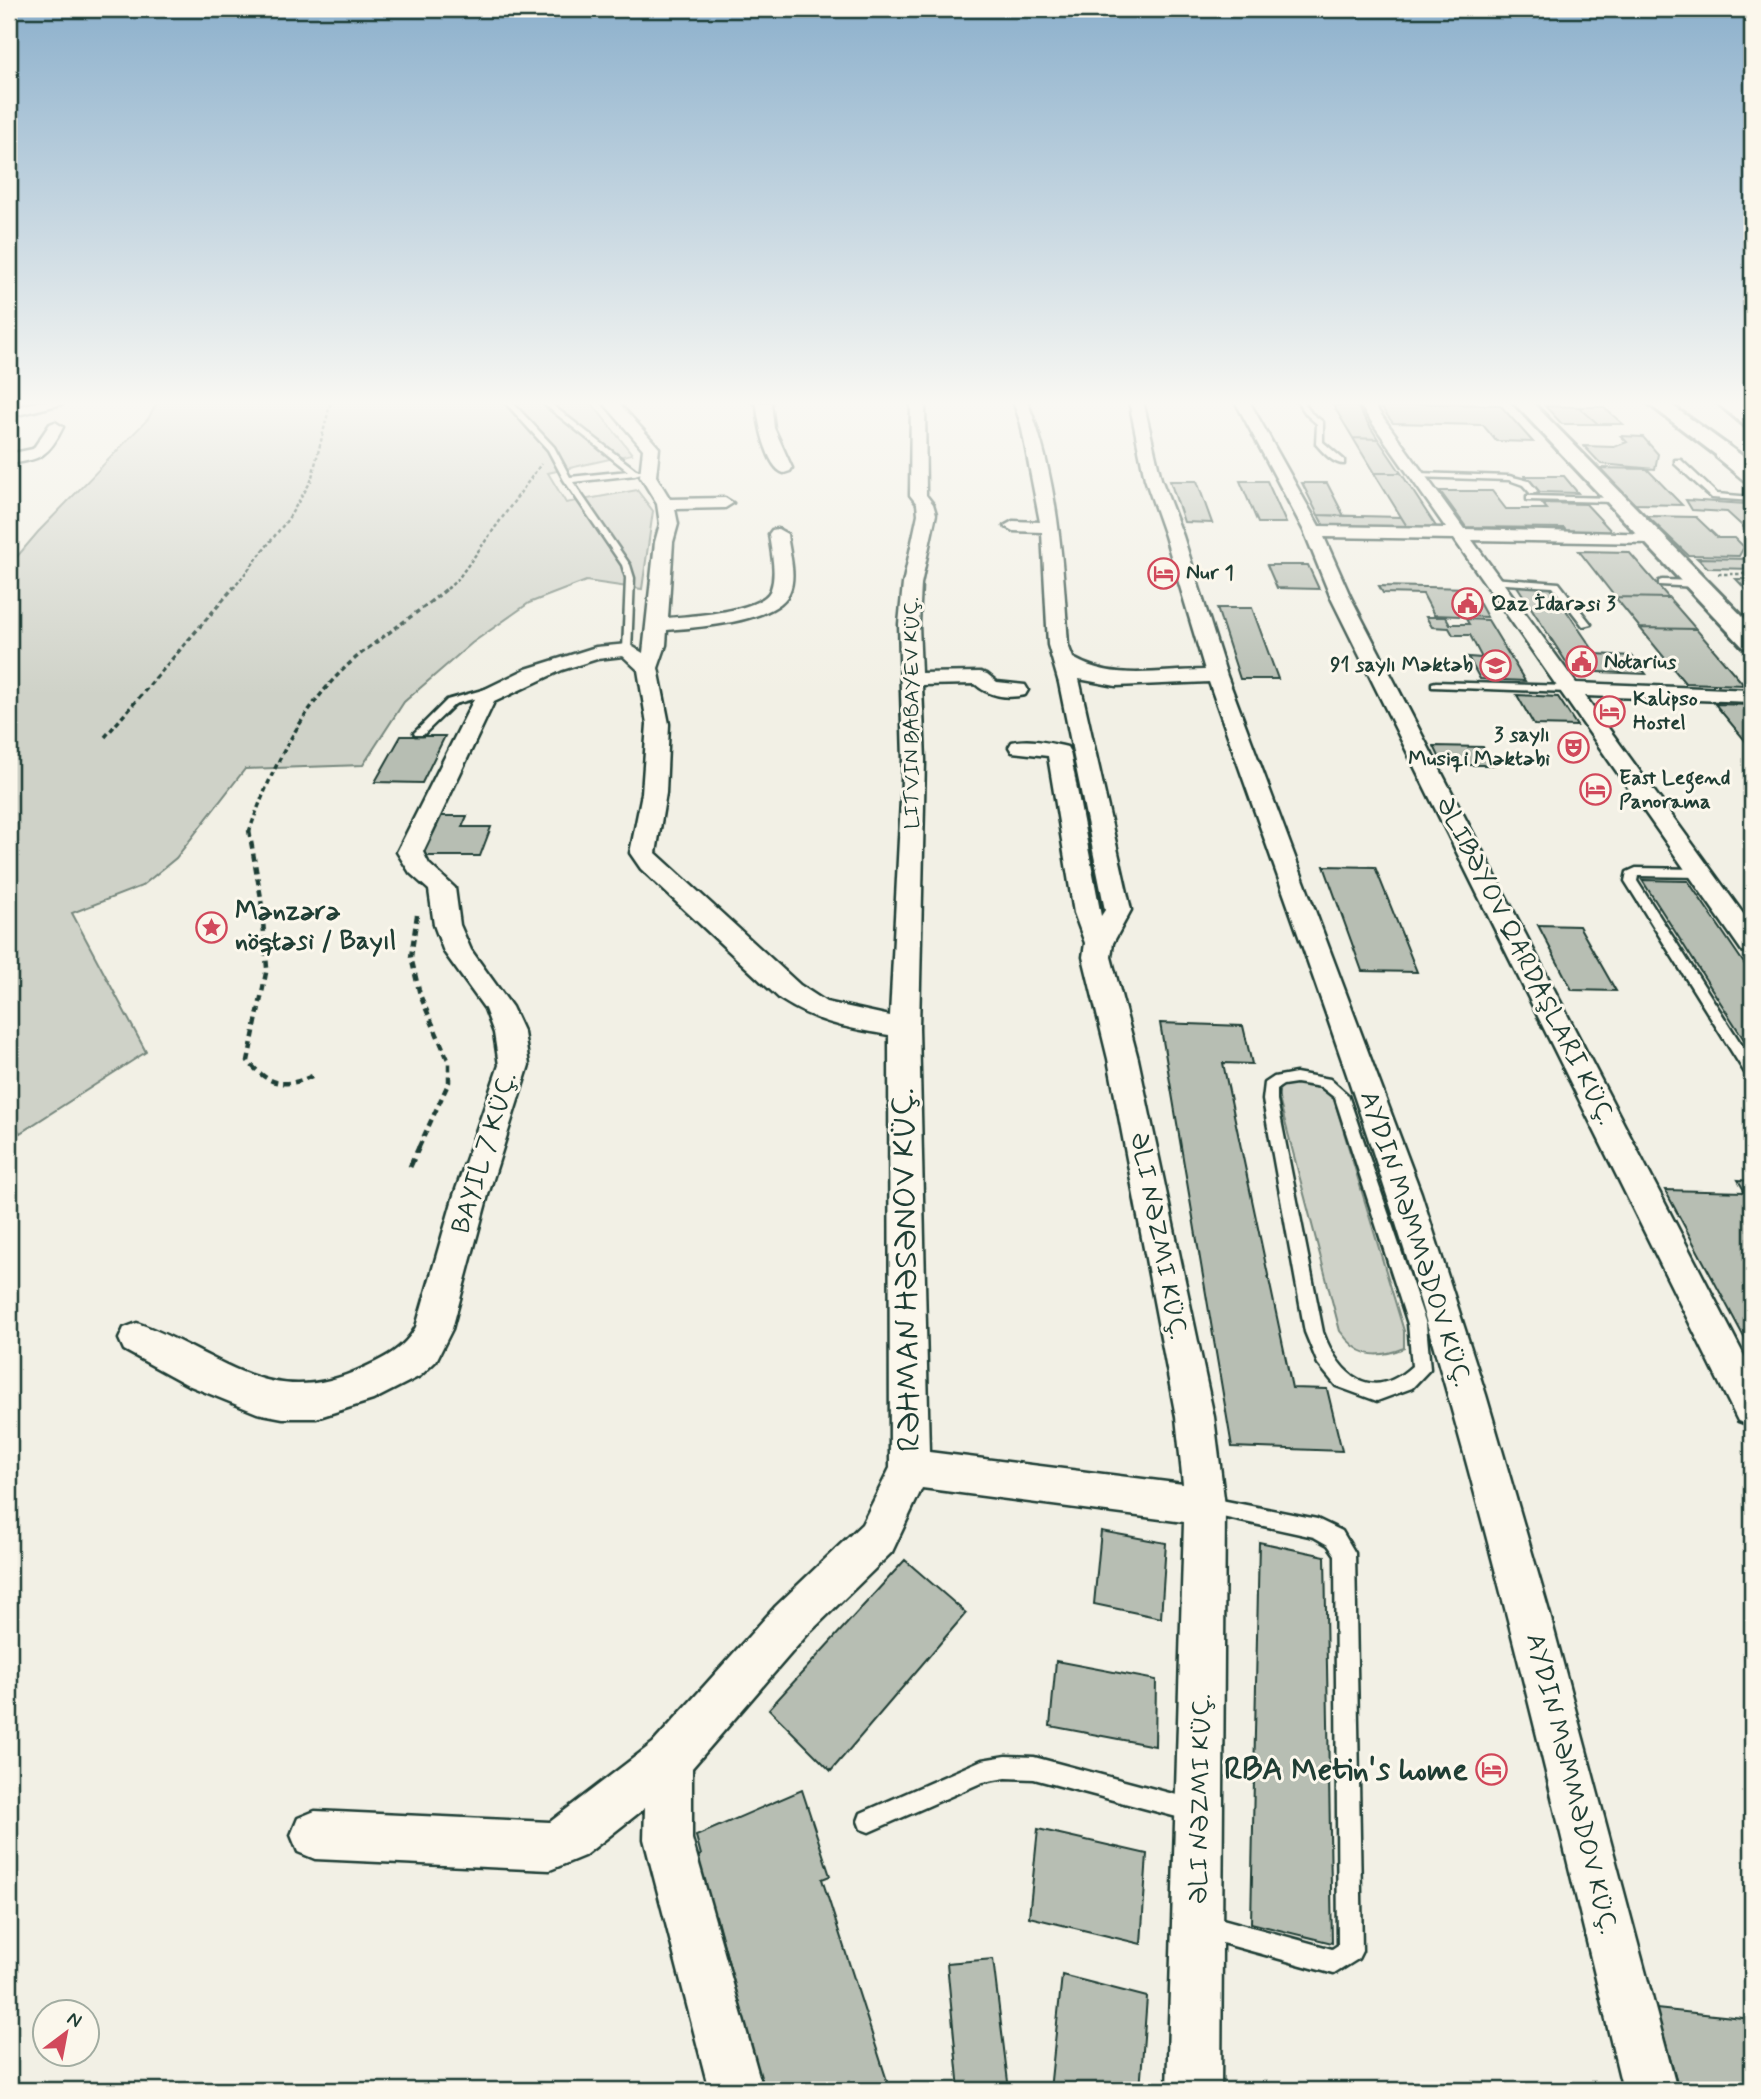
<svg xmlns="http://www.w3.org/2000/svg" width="1761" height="2099" viewBox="0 0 1761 2099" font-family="Mynerve,sans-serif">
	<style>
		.green { fill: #cfd2c8; stroke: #77887e; stroke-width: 2 }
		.building { fill: #b7beb3; stroke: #1f3d34; stroke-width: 2 }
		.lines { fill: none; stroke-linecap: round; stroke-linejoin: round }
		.lane-casing { stroke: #1f3d34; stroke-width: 5 }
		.street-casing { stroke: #1f3d34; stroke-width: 5 }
		.secondary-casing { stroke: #1f3d34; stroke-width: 6 }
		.highway-casing { stroke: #1f3d34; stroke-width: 6 }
		.path-far3 { stroke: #1f3d34; stroke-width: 2.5; stroke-dasharray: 3.5 2.5; stroke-linecap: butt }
		.path-far2 { stroke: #1f3d34; stroke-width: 3.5; stroke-dasharray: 5 3.5; stroke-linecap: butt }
		.path-far1 { stroke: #1f3d34; stroke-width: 4.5; stroke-dasharray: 7 5; stroke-linecap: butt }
		.path { stroke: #1f3d34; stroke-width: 5; stroke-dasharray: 9 6; stroke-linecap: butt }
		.lane { fill: #fbf7ec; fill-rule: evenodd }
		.street { fill: #fbf7ec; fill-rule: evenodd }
		.secondary { fill: #fbf7ec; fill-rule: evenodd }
		.highway { fill: #fbf7ec; fill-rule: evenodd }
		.labels { text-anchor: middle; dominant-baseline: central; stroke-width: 6; stroke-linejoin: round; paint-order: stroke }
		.far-poi-label { font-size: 21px; font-weight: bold; fill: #1f3d34; stroke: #fbf7ec; text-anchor: start }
		.far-street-label { font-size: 21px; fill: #1f3d34; stroke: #fbf7ec }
		.poi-label { font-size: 26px; font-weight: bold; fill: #1f3d34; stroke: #fbf7ec; text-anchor: start }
		.street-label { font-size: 26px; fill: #1f3d34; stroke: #fbf7ec }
		.near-street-label { font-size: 32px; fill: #1f3d34; stroke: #fbf7ec }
		.near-poi-label { font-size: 32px; font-weight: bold; fill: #1f3d34; stroke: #fbf7ec; text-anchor: end }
	</style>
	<rect width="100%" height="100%" fill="#f2f0e5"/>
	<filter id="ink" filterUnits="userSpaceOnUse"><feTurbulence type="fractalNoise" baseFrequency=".0143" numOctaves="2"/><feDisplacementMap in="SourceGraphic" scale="14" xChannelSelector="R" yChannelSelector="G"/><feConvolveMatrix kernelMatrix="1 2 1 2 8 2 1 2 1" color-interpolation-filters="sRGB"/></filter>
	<g filter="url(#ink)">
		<path class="green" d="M158,401H590L632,454L548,473L566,503L637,490L653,511L642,589L586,581L529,603L472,643L404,702L363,765L245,769L176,858L142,886L72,913L146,1052L20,1133L9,1114V566L38,532L148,419Z
			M1288,1082L1318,1084L1333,1096L1404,1331V1348C1374,1360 1358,1356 1340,1331L1278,1095L1280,1087Z"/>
		<path class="building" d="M1378,403L1500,405L1533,442L1496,441L1483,425L1393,423Z
			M1333,405H1356L1378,439L1353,438Z
			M1545,406L1579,407L1598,424H1562Z
			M1579,407H1603L1623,424H1598Z
			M1621,436L1643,437L1658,454L1655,469L1601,464L1584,446L1614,447L1627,442Z
			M1353,438L1378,439L1401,473H1374Z
			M1600,468L1647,469L1682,505L1633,504Z
			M1374,473H1401L1437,528H1408Z
			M1525,476H1564L1578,493L1539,492Z
			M1170,481H1197L1212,523L1184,522Z
			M1240,481H1267L1286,523H1258Z
			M1302,483H1327L1344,516L1318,515Z
			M1440,491H1492L1506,509H1547L1542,503L1586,504L1613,533L1567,532L1564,528L1466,527Z
			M1686,500L1746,504L1752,509V535L1727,512L1692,510Z
			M1318,515L1401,517L1408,528L1324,526Z
			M1647,516L1696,517L1718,538H1735L1744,547L1739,556L1688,555Z
			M1579,551L1629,552L1669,598L1615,597Z
			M1697,558L1752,559V569L1708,568Z
			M1267,565H1308L1319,589L1277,588Z
			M1736,579H1752V596Z
			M1379,586L1471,588L1487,617L1434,615L1423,594L1383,593Z
			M1517,586L1550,587L1596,654L1632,656L1646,674L1572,671Z
			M1615,597L1669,598L1696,629L1640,628Z
			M1217,608H1252L1278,679H1240Z
			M1426,617H1446L1450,624H1469L1466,619L1488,620L1525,681L1480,679L1468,657L1482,658L1470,635H1453L1449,628L1432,627Z
			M1640,628L1696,629L1744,685L1685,683Z
			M1517,695L1558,697L1577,726L1534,725Z
			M1715,704L1752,705V749Z
			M401,736H445L422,783L375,782Z
			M1434,746L1483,747L1494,765H1443Z
			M438,816H467L462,827H491L480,856H420Z
			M1324,866L1375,867L1417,972L1362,971Z
			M1642,880L1688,881L1752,975V1052Z
			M1538,925L1579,926L1616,991L1572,990Z
			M1160,1023L1243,1026L1252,1064L1223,1063L1292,1388L1327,1389L1342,1451L1232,1447Z
			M1738,1180L1752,1181V1352L1665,1190L1745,1192Z
			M1101,1531L1166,1543L1161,1618L1094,1604Z
			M1259,1542L1325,1556L1332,1943L1251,1923Z
			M905,1560L966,1613L831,1771L769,1709Z
			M1056,1661L1156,1680L1155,1746L1050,1726Z
			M802,1790L830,1876L822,1879L890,2090H763L716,1916L703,1922L687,1861L701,1855L696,1836Z
			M1038,1829L1147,1854L1141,1944L1029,1917Z
			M993,1959L1009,2090H959L947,1963Z
			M1062,1975L1147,1997L1140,2090H1050Z
			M1656,2009L1752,2019V2090H1679Z"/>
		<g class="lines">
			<defs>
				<path id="lane" d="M504,401H511L554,447L570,477L628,471L540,401H547L636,470L644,472L635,475L573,482L630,565L634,578L631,652L623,650L626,578L622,565L564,480L548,450Z
					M1297,401H1303L1311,413L1323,422V442L1344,460V464C1333,464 1323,452 1316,444L1317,424L1307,415Z
					M1716,453H1722L1752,481V487L1716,457Z
					M1675,460H1681L1717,494L1752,497V501L1712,498L1675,464Z
					M1417,473L1509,476L1529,481L1538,492L1531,494L1523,485L1509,480L1414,477L1413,475Z
					M1530,496L1614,498L1618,500L1614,502L1527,500V496Z
					M1492,578L1559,583L1591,624L1583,626L1553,587L1489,583V579Z
					M1662,580L1697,581L1701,584L1697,587L1659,585V581Z
					M1436,682L1568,686L1573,689L1568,692L1432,687V683Z
					M493,687L498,690L497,692L455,704L423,735H415L414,733L447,700Z
					M1636,868L1700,869L1706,873L1700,877L1638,876L1637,881L1752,1061V1077L1747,1076L1625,881L1627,872Z
					M1296,1073L1330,1079L1348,1095L1426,1324L1430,1369L1412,1388L1377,1401L1336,1386L1318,1364L1305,1332L1263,1100L1265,1083L1274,1077ZM1296,1083L1321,1087L1335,1098L1408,1324L1412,1366C1371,1404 1339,1375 1323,1332L1277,1100V1089L1283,1085Z
					M1206,1497L1317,1519L1342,1531L1355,1553L1362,1951L1358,1959L1334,1974L1204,1938L1196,1934L1192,1926L1196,1918L1204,1914L1332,1949L1338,1945L1335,1555L1328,1545L1314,1537L1199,1512L1196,1506L1199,1500Z
					M1006,1756L1034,1757L1192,1799L1200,1802L1203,1810L1200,1818L1192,1821L1034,1779L1006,1778L983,1782L869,1832L861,1829L858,1821L861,1813L982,1760Z"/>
				<path id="street" d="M40,401H64L62,404L9,417V409Z
					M602,401H617L659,448L656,476L670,499L725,498L733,503L725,508L675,509L678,524L673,542L668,618C689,616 764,612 771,589C777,572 771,551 769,534L772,530L778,529L787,534C789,552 797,576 789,593C775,623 696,627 667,630L666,645L658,668L669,724L666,793L656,853L800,985L826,1002L890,1016L903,760L899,624L903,584L918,514L917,504L910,495L911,401H925L926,495L933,504L936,514L921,584L919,624L921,673L980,672L987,674L997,682L1025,685L1028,690L1025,695C1007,699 988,696 975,684L922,685L925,760L919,1028L929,1452L1183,1484L1176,1417L1108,1059L1083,957L1085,943L1074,913L1048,756L1012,752L1009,747L1012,742C1031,738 1049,743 1067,747L1070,752L1101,916L1105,910L1059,683L1048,645L1042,532L1013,531L1004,526L1013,521L1040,522L1021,424L1013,401H1027C1058,476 1063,564 1068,645L1073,658C1114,682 1159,670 1205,670L1165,536L1145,479L1129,401H1143L1161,479L1183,536L1227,676L1421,1193L1486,1395L1550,1615L1677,2090H1623C1566,1858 1513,1625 1448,1396C1380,1154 1292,919 1209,682L1116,686L1079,679L1131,910L1113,943L1111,957L1138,1059L1214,1417L1225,1506L1221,2090H1167L1184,1522L922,1488L892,1552L806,1636L692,1768V1839L763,2090H709L644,1839L645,1808L584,1856L550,1870L315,1859L298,1852L291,1835L298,1818L315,1811L550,1822L653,1743L776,1606L862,1524L890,1468L889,1035C847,1028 817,1023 780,999L641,869L630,853L642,793L647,724L638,670L623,656L597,659L562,670L494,702L423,852L429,864L455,888L460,925L471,950L512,1007L524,1033L529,1065L488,1195L452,1329L436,1361L420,1376L373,1400L316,1418H283L257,1413L188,1385L124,1350L119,1339L124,1328L137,1323C219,1352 269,1413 363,1368C385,1358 404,1349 416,1327L454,1195L499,1065L494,1033L485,1009L444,952L434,925L429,890L410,873L397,852L477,693L526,669L596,647L628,644L643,653L655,542L660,524L657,504L640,476L643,449Z
					M751,401L771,403L774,428L792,468L790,471L784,473C767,469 758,421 757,405Z
					M1235,401H1249L1319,526L1446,528L1357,401H1371L1464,529L1657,534L1660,538L1651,543L1472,540L1576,683L1752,690V702L1585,696L1752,926V954L1742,951L1454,539L1324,537L1351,598L1752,1371V1426L1738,1421L1331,598L1304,531Z
					M55,422L63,427C49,456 40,460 9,464V454L33,449L50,424Z"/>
				<path id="secondary" d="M1512,401H1531L1752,626V649L1743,647Z"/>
				<path id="highway" d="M1645,401H1666L1752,463V479L1745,477Z
					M1715,401H1736L1752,413V428L1745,426Z"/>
			</defs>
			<use href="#lane" class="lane-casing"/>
			<use href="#street" class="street-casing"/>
			<use href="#secondary" class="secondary-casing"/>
			<use href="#highway" class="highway-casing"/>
			<path class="path-far3" d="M1718,574H1752
				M233,589L288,519L311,481L331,401
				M447,589L458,579L541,464"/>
			<path class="path-far2" d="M105,737L234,587
				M249,832C272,766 307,696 363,652C392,630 421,610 449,587"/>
			<path class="path-far1" d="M249,830L261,898L267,968L248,1061C268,1085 284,1089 312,1076
				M417,915L411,957L420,995L449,1062V1082L418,1149"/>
			<path class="path" d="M410,1167L419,1147"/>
			<use href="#lane" class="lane"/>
			<use href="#street" class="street"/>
			<use href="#secondary" class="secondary"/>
			<use href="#highway" class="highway"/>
		</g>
	</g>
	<linearGradient id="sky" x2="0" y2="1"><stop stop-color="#8cb0cc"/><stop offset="0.58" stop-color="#f9f8f3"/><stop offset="1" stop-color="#f9f8f3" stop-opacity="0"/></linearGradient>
	<rect width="1761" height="695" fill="url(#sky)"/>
	<defs>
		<symbol id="hotel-ring" viewBox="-11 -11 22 22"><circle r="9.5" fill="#fbf7ec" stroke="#d1495b" stroke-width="1.5"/><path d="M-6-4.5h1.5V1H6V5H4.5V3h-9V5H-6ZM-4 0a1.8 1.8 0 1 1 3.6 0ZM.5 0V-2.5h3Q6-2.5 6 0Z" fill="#d1495b"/></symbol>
		<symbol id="civic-ring" viewBox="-11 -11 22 22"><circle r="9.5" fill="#fbf7ec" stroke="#d1495b" stroke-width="1.5"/><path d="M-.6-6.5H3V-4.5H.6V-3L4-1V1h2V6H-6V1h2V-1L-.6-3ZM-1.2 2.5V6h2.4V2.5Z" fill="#d1495b"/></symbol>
		<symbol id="school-ring" viewBox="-11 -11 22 22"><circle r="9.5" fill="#fbf7ec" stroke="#d1495b" stroke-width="1.5"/><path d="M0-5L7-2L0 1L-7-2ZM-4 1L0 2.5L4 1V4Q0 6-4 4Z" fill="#d1495b"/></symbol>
		<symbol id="theatre-ring" viewBox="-11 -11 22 22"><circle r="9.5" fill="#fbf7ec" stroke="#d1495b" stroke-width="1.5"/><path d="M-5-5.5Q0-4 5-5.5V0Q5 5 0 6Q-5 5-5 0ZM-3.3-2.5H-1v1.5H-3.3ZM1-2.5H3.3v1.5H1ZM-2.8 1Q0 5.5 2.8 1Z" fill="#d1495b"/></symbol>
		<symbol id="sight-ring" viewBox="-11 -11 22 22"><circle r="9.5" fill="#fbf7ec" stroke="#d1495b" stroke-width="1.5"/><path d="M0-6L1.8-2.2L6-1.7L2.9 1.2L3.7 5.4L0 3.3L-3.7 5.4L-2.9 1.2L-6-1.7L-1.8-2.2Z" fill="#d1495b"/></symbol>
	</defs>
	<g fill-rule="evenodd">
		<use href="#hotel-ring" x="1146" y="556" width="35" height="35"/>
		<use href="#civic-ring" x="1450" y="586" width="35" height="35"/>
		<use href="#civic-ring" x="1564" y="644" width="35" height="35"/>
		<use href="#school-ring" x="1478" y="648" width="35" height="35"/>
		<use href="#hotel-ring" x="1592" y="694" width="35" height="35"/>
		<use href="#theatre-ring" x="1556" y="730" width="35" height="35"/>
		<use href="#hotel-ring" x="1578" y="772" width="35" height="35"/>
		<use href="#sight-ring" x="194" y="910" width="35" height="35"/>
		<use href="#hotel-ring" x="1474" y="1752" width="35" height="35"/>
	</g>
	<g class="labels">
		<g class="far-poi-label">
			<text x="1186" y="573">Nur 1</text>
			<text x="1491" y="604">Qaz İdarəsi 3</text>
			<text x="1604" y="662">Notarius</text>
			<text x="1473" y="665" text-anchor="end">91 saylı Məktəb</text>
			<text x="1633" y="699">Kalipso<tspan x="1633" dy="24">Hostel</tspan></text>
			<text x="1550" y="735" text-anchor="end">3 saylı<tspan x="1550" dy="24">Musiqi Məktəbi</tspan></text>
			<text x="1619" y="778">East Legend<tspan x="1619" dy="24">Panorama</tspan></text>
		</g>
		<g class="far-street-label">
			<text transform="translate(912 713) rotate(-90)">LITVIN BABAYEV KÜÇ.</text>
		</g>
		<g class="poi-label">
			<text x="235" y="912">Mənzərə<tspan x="235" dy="30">nöqtəsi / Bayıl</tspan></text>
		</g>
		<g class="street-label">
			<text transform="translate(1525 961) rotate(63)">ƏLIBƏYOV QARDAŞLARI KÜÇ.</text>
			<text transform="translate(485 1153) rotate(-73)">BAYIL 7 KÜÇ.</text>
			<text transform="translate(1158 1236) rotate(79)">ƏLI NƏZMI KÜÇ.</text>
			<text transform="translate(1415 1239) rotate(72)">AYDIN MƏMMƏDOV KÜÇ.</text>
			<text transform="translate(1571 1784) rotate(76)">AYDIN MƏMMƏDOV KÜÇ.</text>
			<text transform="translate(1201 1799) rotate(-89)">ƏLI NƏZMI KÜÇ.</text>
		</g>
		<g class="near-street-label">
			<text transform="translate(907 1270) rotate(-91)">RƏHMAN HƏSƏNOV KÜÇ.</text>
		</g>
		<g class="near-poi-label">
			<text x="1468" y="1770">RBA Metin's home</text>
		</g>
	</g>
	<rect width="1761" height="2099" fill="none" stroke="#fbf7ec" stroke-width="35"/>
	<rect x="18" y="18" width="1726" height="2064" fill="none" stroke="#1f3d34" stroke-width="2.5" filter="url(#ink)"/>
	<g transform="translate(66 2033) rotate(32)"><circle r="33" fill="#fbf7ec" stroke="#a3ada2" stroke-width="2"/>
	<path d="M0-5L12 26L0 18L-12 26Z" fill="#d1495b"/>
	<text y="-10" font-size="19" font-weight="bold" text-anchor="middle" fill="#1f3d34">N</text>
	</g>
</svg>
